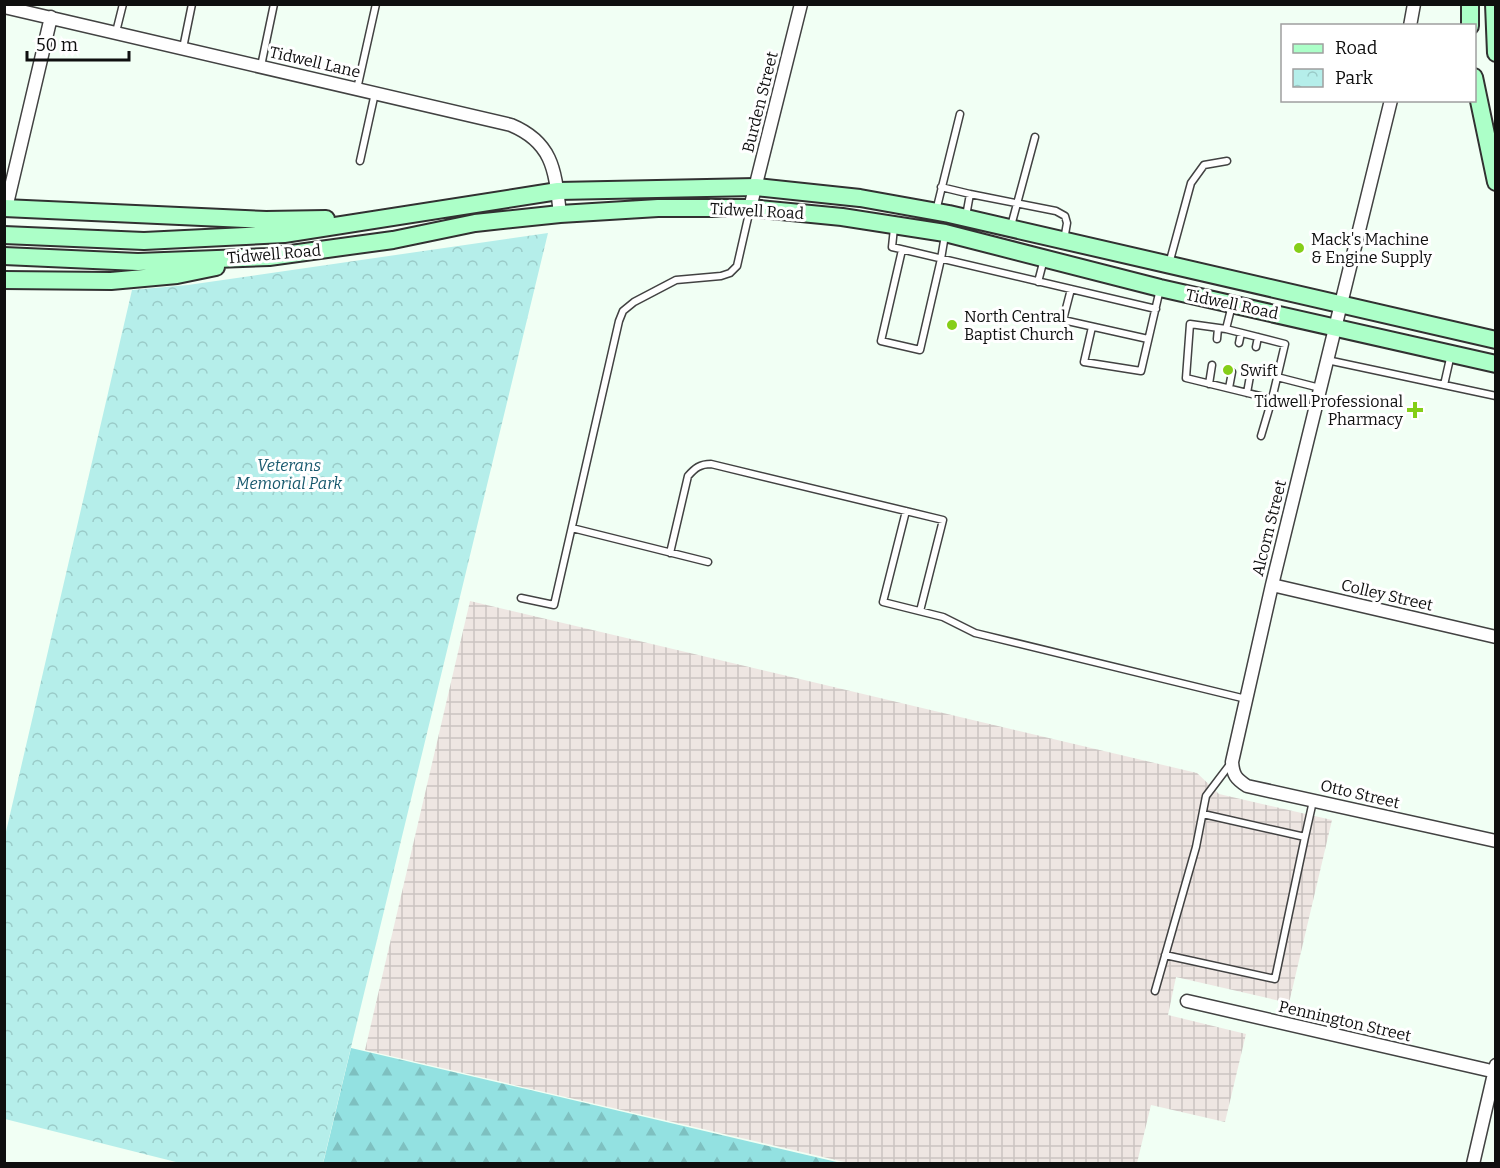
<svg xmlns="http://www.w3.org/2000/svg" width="1500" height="1168" viewBox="0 0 1500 1168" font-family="Bitter,serif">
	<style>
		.industrial { fill: url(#industrial-grid) }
		.forest { fill: url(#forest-firs) }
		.park { fill: url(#park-crowns) }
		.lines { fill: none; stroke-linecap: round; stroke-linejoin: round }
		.service-casing { stroke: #424242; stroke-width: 9 }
		.minor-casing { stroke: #424242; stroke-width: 15 }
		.secondary-casing { stroke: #313131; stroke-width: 20 }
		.service { stroke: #fff; stroke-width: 6 }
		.minor { stroke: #fff; stroke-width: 12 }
		.secondary { stroke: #acffc8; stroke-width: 16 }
		.poi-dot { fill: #85ce18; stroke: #fff; stroke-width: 2 }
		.labels { text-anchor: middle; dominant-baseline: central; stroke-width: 6; stroke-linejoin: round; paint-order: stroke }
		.street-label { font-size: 16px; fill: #0f0f0f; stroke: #fff }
		.poi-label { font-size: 16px; fill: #0f0f0f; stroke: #fff; text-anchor: start }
		.park-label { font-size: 16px; font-style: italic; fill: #18596e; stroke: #fff }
	</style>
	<defs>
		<pattern id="industrial-grid" width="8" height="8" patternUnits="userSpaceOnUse" patternTransform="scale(1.5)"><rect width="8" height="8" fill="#eee6e2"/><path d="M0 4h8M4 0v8" fill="none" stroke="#cbc4c1"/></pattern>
		<pattern id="forest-firs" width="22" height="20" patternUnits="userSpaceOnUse" patternTransform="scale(1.5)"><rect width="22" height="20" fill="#93e1e1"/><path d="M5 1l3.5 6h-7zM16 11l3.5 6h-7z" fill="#7ec0c0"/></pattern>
		<pattern id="park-crowns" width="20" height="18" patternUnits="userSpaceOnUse" patternTransform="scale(1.5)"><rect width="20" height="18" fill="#b5eeea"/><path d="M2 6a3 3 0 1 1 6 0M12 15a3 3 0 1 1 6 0" fill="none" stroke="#9acbc8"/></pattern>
	</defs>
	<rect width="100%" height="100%" fill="#f1fff4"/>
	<path class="industrial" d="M470,601L1197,773L1219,794L1332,820L1289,1003L1176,977L1168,1015L1246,1034L1225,1122L1151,1105L1137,1163H849L365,1050Z"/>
	<path class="forest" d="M351,1048L841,1163L323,1164Z"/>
	<path class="park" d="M548,233L323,1163H180L5,1119V836L132,290L188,285Z"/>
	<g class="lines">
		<defs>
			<path id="service" d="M116,32L123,4
				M183,48L192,4
				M261,66L274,4
				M357,89L376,4
				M360,161L375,93
				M941,187L970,194L966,216
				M970,194L1056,211L1065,216L1067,223L1064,240
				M936,211L960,114
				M1011,226L1035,137
				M894,228L892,247L1156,309
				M902,250L881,341L920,350L941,259L945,235
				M1169,264L1191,183L1204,165L1227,161
				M1038,282L1044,259
				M1071,289L1063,320L1148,339
				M1092,327L1084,362L1141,371L1160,289
				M1226,329L1285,344L1272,399L1186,378L1190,324L1226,329L1232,305
				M1217,339L1218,328
				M1239,343L1241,333
				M1256,347L1258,337
				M1327,360L1496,396
				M1277,377L1320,388
				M1209,384L1212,365
				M1444,385L1451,354
				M1229,388L1232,372
				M1247,393L1250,376
				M1261,436L1272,399
				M906,511L883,602L943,617L975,633L1246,699
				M572,528L708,562
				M670,553L688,476C695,468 700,464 711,464L943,520L920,611
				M521,598L554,605L619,321L623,311L634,302L676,280L721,276L730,273L737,266L750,209
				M1305,837L1313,801
				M1165,955L1275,979L1305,837L1203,814
				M1155,991L1196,847L1206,796L1231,763"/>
			<path id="minor" d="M4,7L511,125C554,143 555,172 560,214
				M1410,26L1414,4
				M1391,100L1272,585L1232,762C1233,775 1236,779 1247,786L1496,841
				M6,208L51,17
				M750,208L801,4
				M1272,585L1496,637
				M1187,1001L1496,1072
				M1473,1164L1496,1065"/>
			<path id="secondary" d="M1470,4V26
				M1494,4L1496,53
				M1474,77L1496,182
				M4,208L266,220L326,219
				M4,235L144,241L284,234L558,191L756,187L860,198L949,214L1496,340
				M4,256L138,262L269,257L393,240L475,223L560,214L658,208H750L842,217L945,233L1160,288L1496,364
				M4,280L111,281L177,275L216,267"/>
		</defs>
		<use href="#service" class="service-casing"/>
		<use href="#minor" class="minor-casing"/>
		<use href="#secondary" class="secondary-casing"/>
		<use href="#service" class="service"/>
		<use href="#minor" class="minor"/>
		<use href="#secondary" class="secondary"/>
	</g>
	<g class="poi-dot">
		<circle cx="1299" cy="248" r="6"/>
		<circle cx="952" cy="325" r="6"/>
		<circle cx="1228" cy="370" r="6"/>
		<path d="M1412 401h6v6h6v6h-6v6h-6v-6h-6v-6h6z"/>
	</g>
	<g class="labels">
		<g class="street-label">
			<text transform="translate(315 62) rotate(13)">Tidwell Lane</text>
			<text transform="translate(760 102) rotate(-76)">Burden Street</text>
			<text transform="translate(757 211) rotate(3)">Tidwell Road</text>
			<text transform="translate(274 254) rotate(-5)">Tidwell Road</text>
			<text transform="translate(1232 304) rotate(12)">Tidwell Road</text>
			<text transform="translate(1269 528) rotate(-76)">Alcorn Street</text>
			<text transform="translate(1387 595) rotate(13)">Colley Street</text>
			<text transform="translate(1360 794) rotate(13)">Otto Street</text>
			<text transform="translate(1345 1021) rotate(13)">Pennington Street</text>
		</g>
		<g class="poi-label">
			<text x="1311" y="239">Mack's Machine<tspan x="1311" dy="18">&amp; Engine Supply</tspan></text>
			<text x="964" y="316">North Central<tspan x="964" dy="18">Baptist Church</tspan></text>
			<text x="1240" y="370">Swift</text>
			<text x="1403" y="401" text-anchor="end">Tidwell Professional<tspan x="1403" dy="18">Pharmacy</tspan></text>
		</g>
		<g class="park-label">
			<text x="289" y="465">Veterans<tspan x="289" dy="18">Memorial Park</tspan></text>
		</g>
	</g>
	<rect width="1500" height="1168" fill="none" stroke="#0f0f0f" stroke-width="12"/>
	<rect x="1281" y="24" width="195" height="78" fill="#ffffff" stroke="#9f9f9f" stroke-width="1.5"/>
	<rect x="1293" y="44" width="30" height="9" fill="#acffc8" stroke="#9f9f9f" stroke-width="1.5"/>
	<text x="1335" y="54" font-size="18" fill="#0f0f0f">Road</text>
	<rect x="1293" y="69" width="30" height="18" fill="url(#park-crowns)" stroke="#9f9f9f" stroke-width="1.5"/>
	<text x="1335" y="84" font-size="18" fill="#0f0f0f">Park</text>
	<path d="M27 51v9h102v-9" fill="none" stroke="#0f0f0f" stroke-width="3"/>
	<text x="36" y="51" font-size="18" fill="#0f0f0f" stroke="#ffffff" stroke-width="4.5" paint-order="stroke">50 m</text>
</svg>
